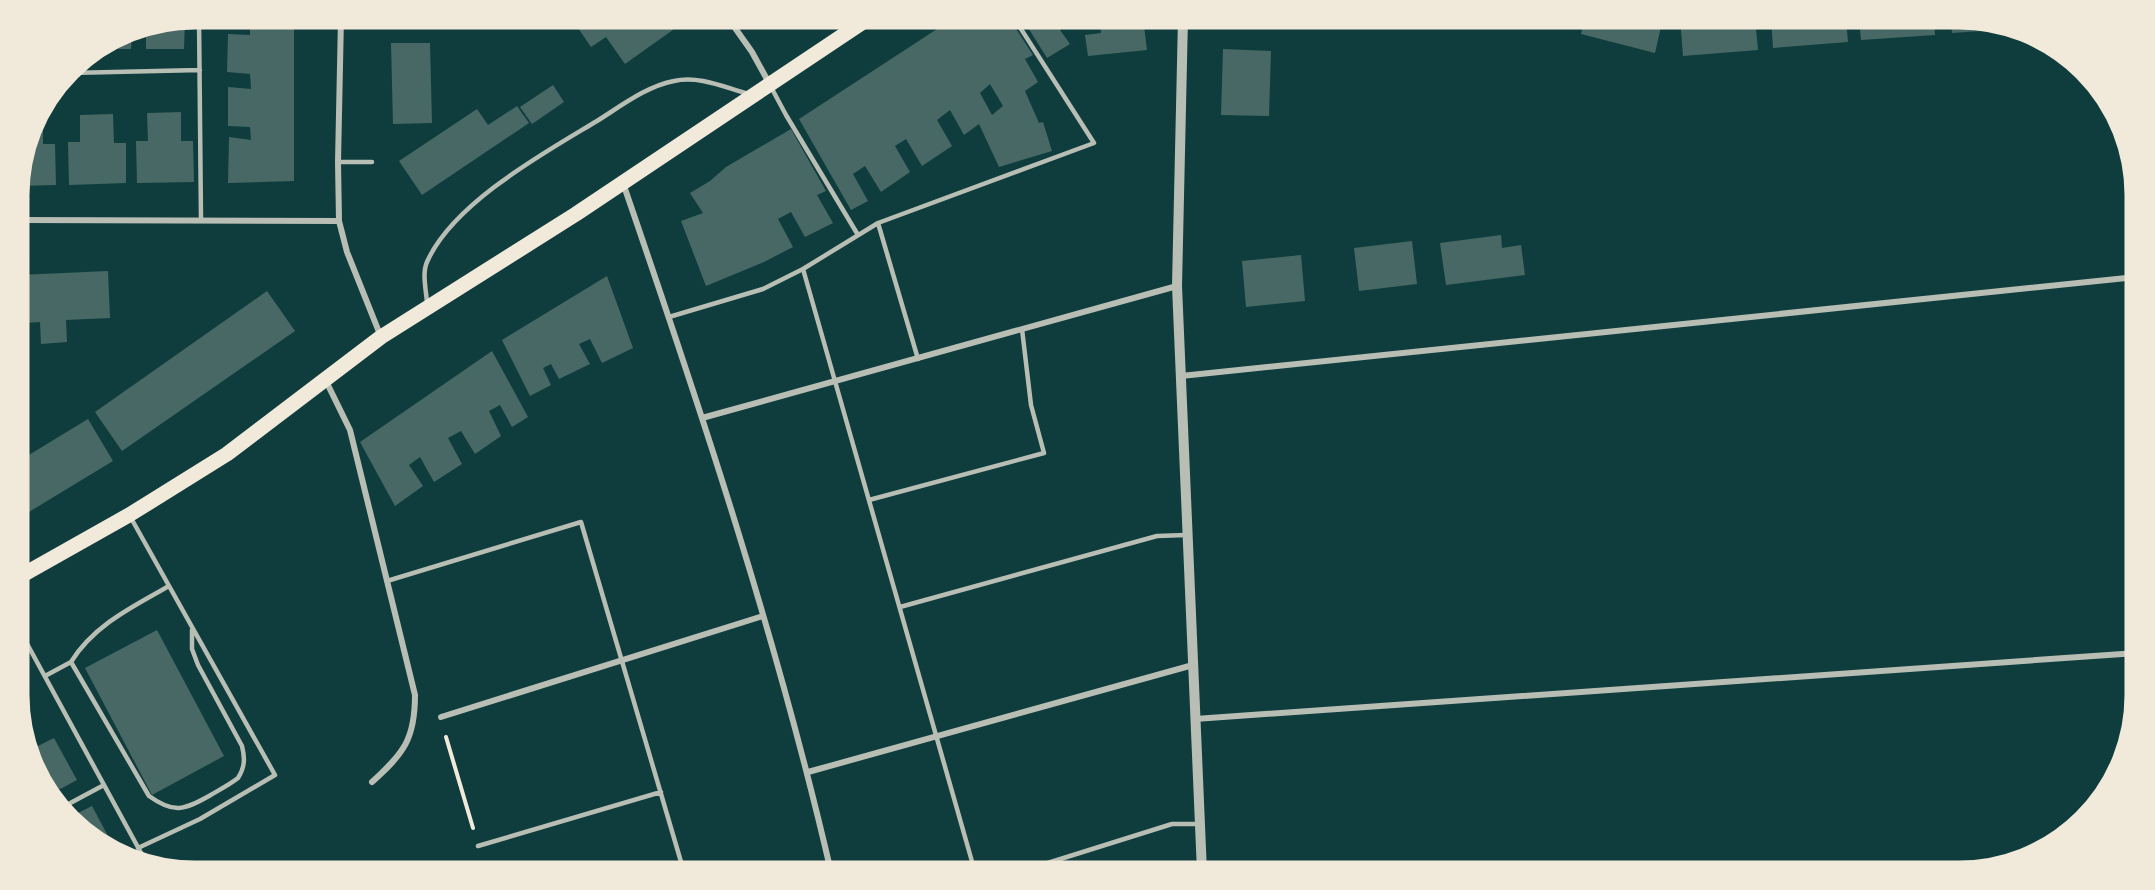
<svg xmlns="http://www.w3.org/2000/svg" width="2155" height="890" viewBox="0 0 2155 890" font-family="Raleway,sans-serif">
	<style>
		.building { fill: #486865; fill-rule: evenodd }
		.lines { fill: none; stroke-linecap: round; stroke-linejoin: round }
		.path { stroke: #f1e9da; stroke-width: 4 }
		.service { stroke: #b8beb3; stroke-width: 4.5 }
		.minor { stroke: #b8beb3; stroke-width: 6 }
		.tertiary { stroke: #b8beb3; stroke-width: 10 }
		.primary { stroke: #f1e9da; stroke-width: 15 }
		.rim { fill: none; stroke: #f1e9da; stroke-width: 3 }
	</style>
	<rect width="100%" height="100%" fill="#0f3d3e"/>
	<path class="building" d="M250,18H294V181L228,183L229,137L251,140L250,127L228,126V87L251,89L250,74L227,72L228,34L250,35Z
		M396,18H454V21L396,22Z
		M580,18H671L677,27L625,64L606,37L591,47L574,22Z
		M954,18H1009L1033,55L1025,59L1038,82L1025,91L1039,123L1043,122L1052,151L999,167L979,124L964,135L950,110L937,120L952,146L922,166L906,139L895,146L910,172L881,192L865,166L853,174L868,201L851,210L799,119ZM990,84L1003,106L992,115L980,93Z
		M1022,18H1074L1060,30L1070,44L1047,58Z
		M1100,18H1143L1147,50L1088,56L1085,35L1101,33Z
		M1526,18H1570L1567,29Z
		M1585,18H1663L1655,53L1581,34Z
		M1680,18H1755L1758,50L1683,56Z
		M1771,18H1846L1848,42L1773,48Z
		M1859,18H1934L1935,35L1861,40Z
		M1951,18H1960L2011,29L1952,33Z
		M185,20L184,49H146V28Z
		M128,31H132L131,49H100Z
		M391,43H430L432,123L393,124Z
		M1223,49L1271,51L1269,116L1221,115Z
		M553,85L564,102L532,124L520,107Z
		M517,106L529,123L422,195L399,161L477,109L488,125Z
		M181,112V141H193L194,182L137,183L136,141H148L147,113Z
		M113,114L114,143H126V183L69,185L68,142H80V115Z
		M37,116H43V144H55L56,185L18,186Z
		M791,129L826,191L817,195L833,223L805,237L791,212L778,219L793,247L764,262L706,286L681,221L703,213L690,193L710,181L726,167Z
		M1501,235L1502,248L1521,245L1525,275L1446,285L1440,243Z
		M1412,241L1417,284L1359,291L1354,248Z
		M1301,255L1305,301L1246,307L1242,261Z
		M108,271L110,318L66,320L67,342L41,344L40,322L24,323L25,351H19V275Z
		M607,276L633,348L602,363L590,339L579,344L590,364L559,379L551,364L543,368L551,385L530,396L502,340Z
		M267,291L295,331L122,451L95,412Z
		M492,351L528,417L512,427L500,405L489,411L501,436L475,454L461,431L448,438L462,464L434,482L420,457L409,465L423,486L395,506L360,442Z
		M88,419L113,461L19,518V461Z
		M157,630L224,756L152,795L85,668Z
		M29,734L36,747L54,738L77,780L51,794L27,735Z
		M92,806L115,849L72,816Z"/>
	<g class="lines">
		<path class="path" d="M446,737L473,828
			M484,864L486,872"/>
		<path class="service" d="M199,18L201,220
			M70,73L200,70
			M771,87L786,115L858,235
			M338,162H372
			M878,223L918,359
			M803,269L878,223L1094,143L1014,18
			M427,302C426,290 422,273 427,262C453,203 544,153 597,121C621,106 647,86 674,81C699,75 726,88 749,94
			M669,317L763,289L803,269L975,872
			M869,500L1044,453L1031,405L1022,329
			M131,518L275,775L200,819L138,848
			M387,581L581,522L684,872
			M900,607L1157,536L1186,535
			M19,629L146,862
			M71,662C94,625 132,607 169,586
			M45,676L71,662L149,796C174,814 184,810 209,796C219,790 229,785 238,778C245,767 245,758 242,746L198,665L192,649V630
			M61,808L104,785
			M478,846L661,792
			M1019,872L1172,824H1199"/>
		<path class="minor" d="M341,18L338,162L339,221L347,252L381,337
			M728,18L752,52L769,83
			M623,183C701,410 777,638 831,872
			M18,220L339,221
			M1181,376L2136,277
			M325,379L350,430L415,695C415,739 404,753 372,782
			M702,418L1177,286
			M441,717L763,616
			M1195,719L2137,653
			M808,772L1193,665"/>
		<path class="tertiary" d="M1183,18L1177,286L1202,872"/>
		<path class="primary" d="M19,577L129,515L227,454L381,337L576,214L869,18"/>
	</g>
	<path d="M0 0H2155V890H0ZM195 28H1959A167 167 0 0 1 2126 195V695A167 167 0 0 1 1959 862H195A167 167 0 0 1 28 695V195A167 167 0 0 1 195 28Z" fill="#f1e9da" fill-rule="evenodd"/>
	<path class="rim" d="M195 28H1959A167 167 0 0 1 2126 195V695A167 167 0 0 1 1959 862H195A167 167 0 0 1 28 695V195A167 167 0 0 1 195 28Z"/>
</svg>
